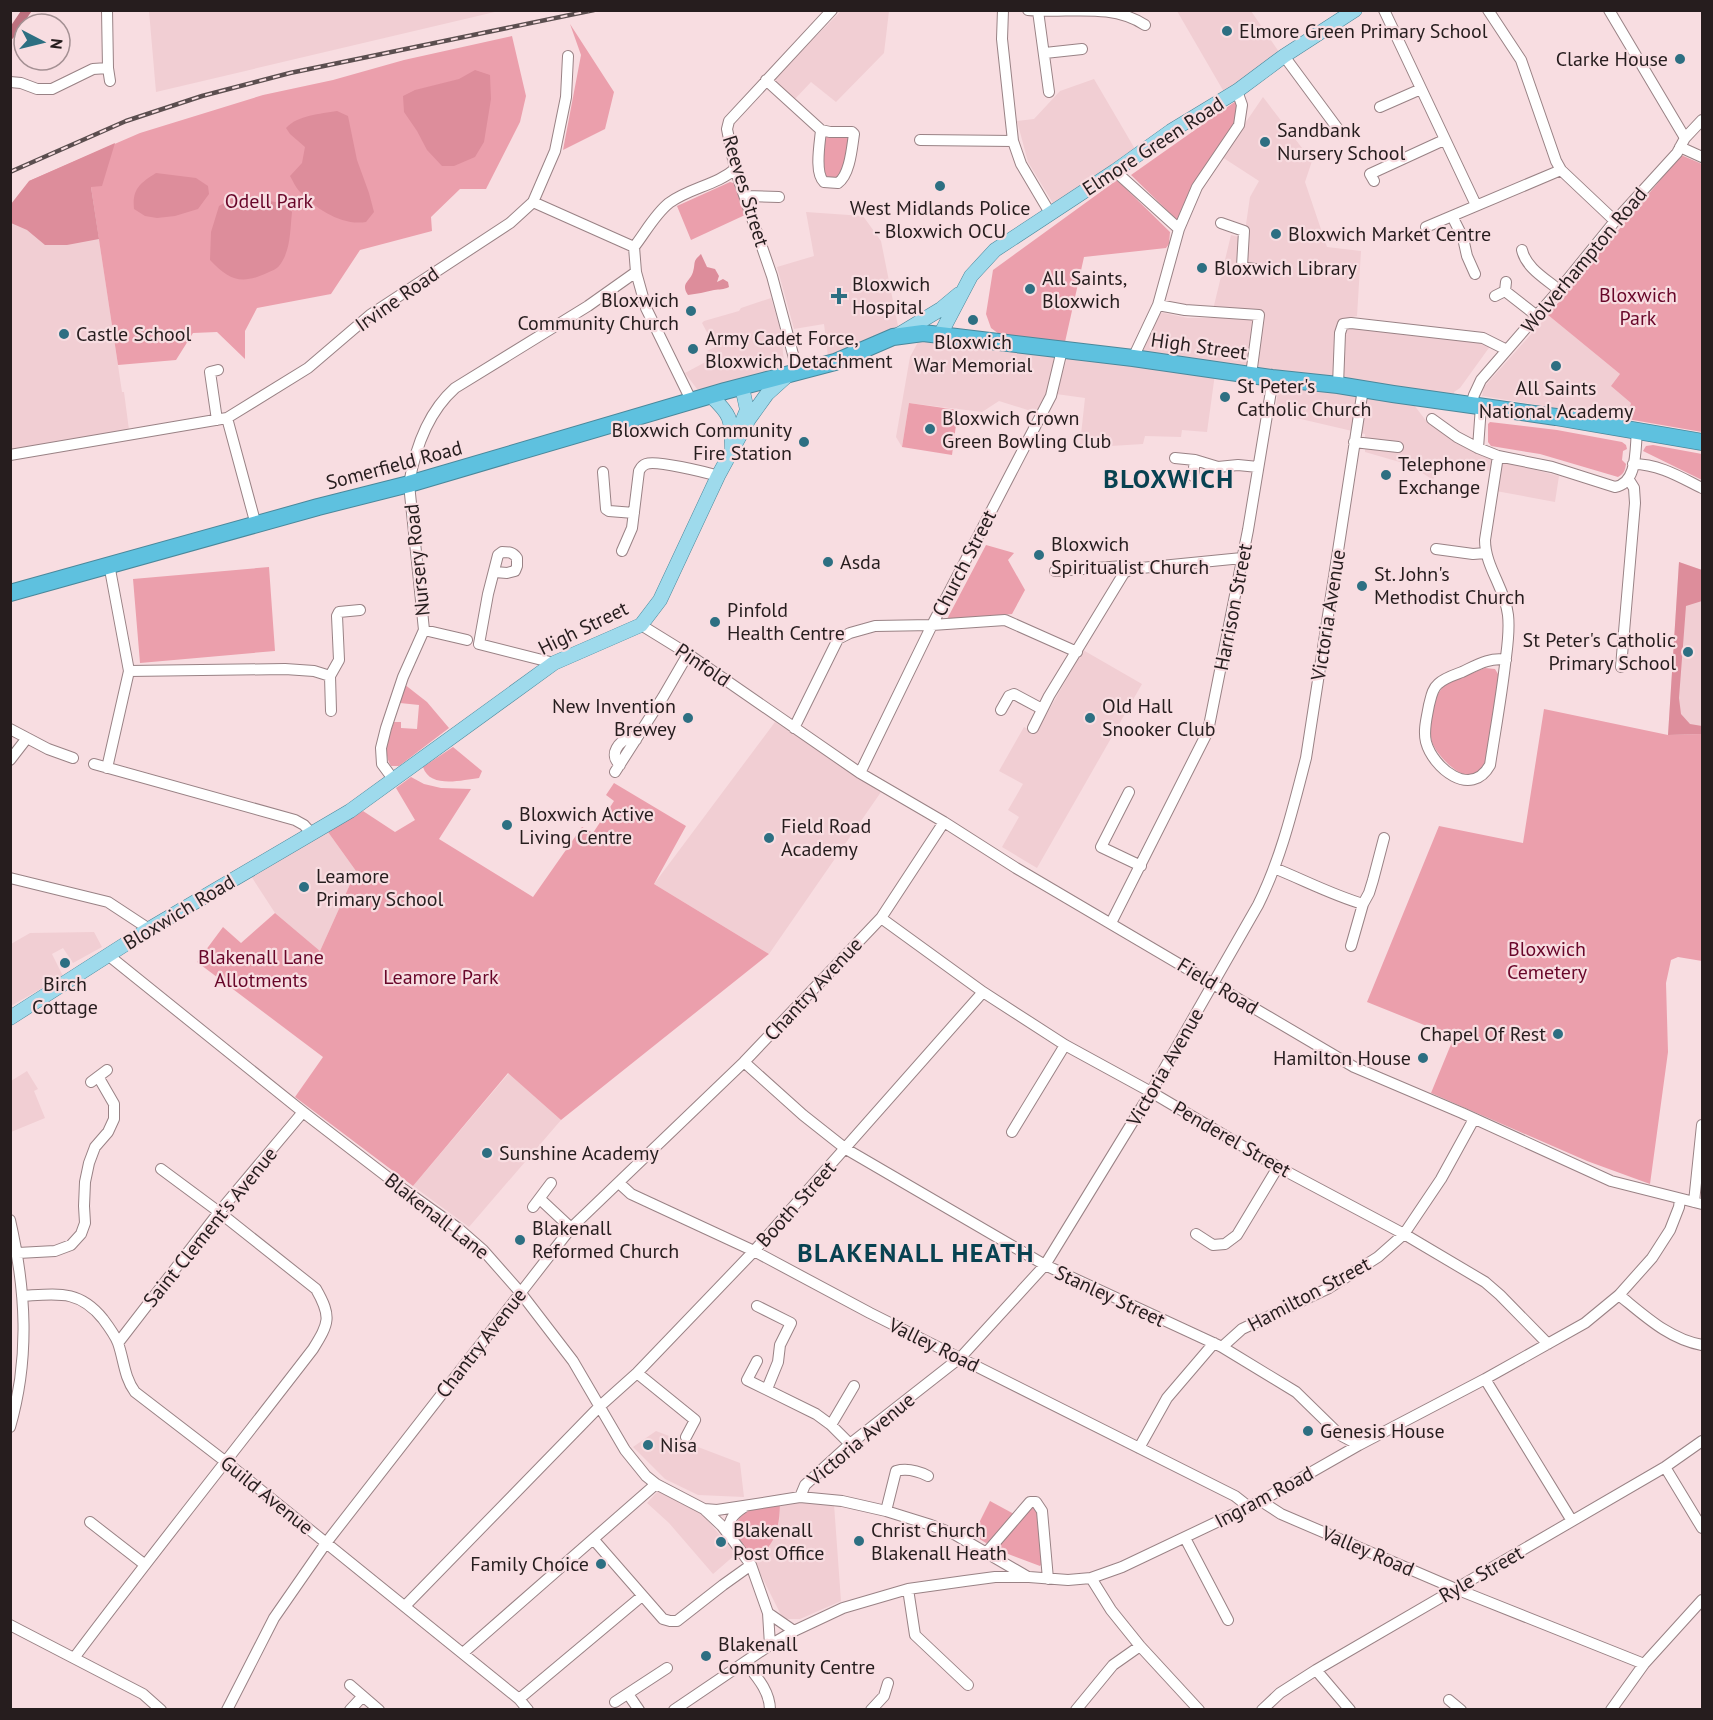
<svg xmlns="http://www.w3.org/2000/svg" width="1713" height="1720" viewBox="0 0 1713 1720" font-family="'PT Sans',sans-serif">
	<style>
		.built { fill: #f1ced3 }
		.green { fill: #eb9fac }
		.forest { fill: #dd8d9b }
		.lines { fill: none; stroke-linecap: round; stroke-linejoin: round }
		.canal { stroke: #bd717f; stroke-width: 9 }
		.minor-casing { stroke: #998285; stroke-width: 12 }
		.major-casing { stroke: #4a889b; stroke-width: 15 }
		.highway-casing { stroke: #4a889b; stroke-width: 18 }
		.minor { stroke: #fff; stroke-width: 10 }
		.major { stroke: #9edaec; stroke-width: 14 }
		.highway { stroke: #5ec1df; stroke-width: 16 }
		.rail-casing { stroke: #5b4e4f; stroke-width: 4.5 }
		.rail { stroke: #f8dde1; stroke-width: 2; stroke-dasharray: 7; stroke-linecap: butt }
		.poi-dot { fill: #2d6f82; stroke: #f8dde1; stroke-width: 2 }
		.labels { text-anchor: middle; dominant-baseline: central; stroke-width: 4.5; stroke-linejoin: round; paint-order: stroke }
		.poi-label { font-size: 20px; fill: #261d1e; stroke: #f8dde1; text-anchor: start }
		.street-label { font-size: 20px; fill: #261d1e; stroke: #f8dde1 }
		.park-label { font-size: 20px; fill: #680629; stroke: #f8dde1 }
		.district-label { font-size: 26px; font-weight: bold; letter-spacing: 1.5px; fill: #084251; stroke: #f8dde1 }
	</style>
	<rect width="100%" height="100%" fill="#f8dde1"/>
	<path class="built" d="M149,11V10L499,11L156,92Z
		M841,11H889L884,53L836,102L811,82L794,100L772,81Z
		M1177,11H1251L1279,52L1224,92Z
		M1094,79L1135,149L1054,205L1028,162L1017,121L1034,119L1060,91Z
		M1263,97L1312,161L1305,182L1327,247L1361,251L1357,316L1344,319L1334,381L1142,353L1159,312L1188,318H1211L1231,235L1244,238L1250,197L1259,181L1222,157Z
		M91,186L122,392H124L129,430L11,450L10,204Z
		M806,212L863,216L881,241L899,331L828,357L824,324L794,329L777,267L814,256Z
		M771,298L781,332L784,362L775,369L702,391L697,389L685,373L713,358L710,352L707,351L715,347L702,323L704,321L739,311L741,308Z
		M1548,315L1620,374L1631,403L1627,419L1482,396L1484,387Z
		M1355,328L1479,340L1491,345L1460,388L1454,392V396L1342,382L1344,331Z
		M929,339L1056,357L1046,396L1037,413L999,401L982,412L909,403L902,447L896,437L910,357L918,342Z
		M1067,358L1215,374L1207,432L1182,430L1181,437L1145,436L1143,444L1111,446L1080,444L1085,398L1056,394Z
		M1279,382L1414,405L1427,422L1474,452L1489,458L1559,476L1555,502L1496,491L1499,472L1440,462L1433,480L1410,465L1365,452V434L1275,413Z
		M1679,562L1702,570V734L1668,735Z
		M1083,650L1142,684L1037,868L1002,847L1019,817L1008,810L1023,784L999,771L1024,727L1036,733Z
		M775,722L881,792L769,954L654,884Z
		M328,832L356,871L320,951L275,913L251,876Z
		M94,932L102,947L73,963L63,948L52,954L63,976L11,1006V944L30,933Z
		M27,1071L38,1089L34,1091L45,1118L11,1132V1081Z
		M509,1073L561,1120L469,1227L413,1186Z
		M656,1431L740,1463L744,1497L698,1495L665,1479L633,1447Z
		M658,1491L673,1497L702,1514L736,1554L713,1574L669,1523L647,1503Z
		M800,1501L834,1504L841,1601L800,1619H783L755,1563L769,1547L779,1523L780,1504Z"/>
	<path class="green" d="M570,24L614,92L605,129L563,150L581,55Z
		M512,36L526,96L520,122L486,189H460L431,217L432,231L360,250L331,294L257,308L245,331V359L217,332L193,333L176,360L118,365L91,187L29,181L140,133L263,95L333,80L404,60Z
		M1236,101L1239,106L1237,119L1180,218L1177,220L1131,175Z
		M823,134H852L840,180L822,177Z
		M1681,155L1702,164V432L1627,419L1631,403L1611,386L1620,374L1548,315Z
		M1117,180L1170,232L1169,244L1166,248L1084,257L1065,342L999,334L991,328L986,314L993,270Z
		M730,182L737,184L745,215L691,240L677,206Z
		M909,403L958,410L952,455L902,447Z
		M1490,422L1557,430L1622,442L1626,445L1627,449L1623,451L1622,460L1626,464C1625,470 1624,474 1618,477L1540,454L1491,446L1488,442V424Z
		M1653,445L1702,454V480L1643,451L1646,446Z
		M986,545L1014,553L1008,560L1025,590L1012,614L946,621Z
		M269,567L275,651L140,663L133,579Z
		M1485,668L1495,669L1501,679L1488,763C1483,769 1478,775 1469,775C1457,776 1436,754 1432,742C1428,727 1432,700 1442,688C1447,682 1476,672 1485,668Z
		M404,684L427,702L449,728L399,766H391C382,752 389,737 394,722H401V728L417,729L419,705L400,703Z
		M1544,709L1668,735L1702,734V961L1678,957L1671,960L1666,983L1668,1052L1650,1184L1587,1161L1431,1093L1454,1037L1367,1002L1439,826L1523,843Z
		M453,747L482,771L479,778C462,780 430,789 423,767Z
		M411,777L424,784L441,788L471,789L439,839L533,897L582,827L593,833L614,801L606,795L614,783L686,826L654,884L769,954L561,1120L508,1073L413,1186L295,1097L323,1057L197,962L223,927L241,943L275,913L320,951L356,871L328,832L363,811L395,832L415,820L396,788Z
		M990,1501L1014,1514L991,1542L986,1543L973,1535Z
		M780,1504C779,1534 775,1541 755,1563L734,1536C736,1507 756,1509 780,1504Z
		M1031,1507L1035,1508L1039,1512L1043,1562L1040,1566L995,1549Z"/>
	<path class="forest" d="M475,70L490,75L491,99L484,142L475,157L454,166H442L427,150L417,131L404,112L403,96L415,90L459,79Z
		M337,111L348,116L357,160L369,193L374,212L366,222C342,226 316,209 300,192C296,188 293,181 290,176L302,163L305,147L290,134L286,128C298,115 320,114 337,111Z
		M115,143L102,186L91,187L99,239L67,245H45L27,230L11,223V204L29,181Z
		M156,173L196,178L208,186L209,194L198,209L175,216L157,218L145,216L134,209C132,189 140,183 156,173Z
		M234,197L259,199L286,204L292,212C290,230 291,251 279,266C277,269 271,271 267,273C241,285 229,280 210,260L211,232L219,206Z
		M701,254L707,267L715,269L719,276L717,282L723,279L728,282L729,287C723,290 720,289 714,290C705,292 697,294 688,295C680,283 690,282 693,272C696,262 692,262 701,254Z
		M1679,562L1702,570V601L1686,606L1679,698L1681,714L1690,724L1702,726V734L1668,735Z"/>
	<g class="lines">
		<path class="canal" d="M10,35L27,10"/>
		<defs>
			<path id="minor" d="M107,10L108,68L110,81
				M1003,10L1002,39L1013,141L1021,164L1050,213
				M1028,10C1067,14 1110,2 1145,25
				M1384,10L1476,205
				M1488,10L1521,60L1556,161L1561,170L1615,221
				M1609,10L1685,138
				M1038,11L1049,92
				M1045,53L1082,49
				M1284,56L1341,133
				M766,80L821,130L830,132H852L854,134C852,147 850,175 838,183L824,182C814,173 820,143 821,130
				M10,82L21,83L37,89H52L93,69L108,68
				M1380,107L1421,89
				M920,140L1013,141
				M1680,147L1702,157
				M1115,171L1179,229
				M1374,181L1370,174L1444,140
				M745,196L779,197
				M533,202L634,247
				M1452,216L1463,238L1467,256L1475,274
				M1221,223L1244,231L1242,266L1255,269
				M1426,227L1561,170
				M1522,250C1526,268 1546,279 1559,290
				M636,272L646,308L692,402
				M1505,291L1537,316
				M1495,296L1505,291L1506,282
				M1158,305L1185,310L1259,315L1251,375
				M1133,358L1158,305L1179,229L1197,187L1239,125L1242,105L1237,91
				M798,373L772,276L735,169L727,129L729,121L832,10
				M1338,385L1340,333L1343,324L1351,323L1483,338L1507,350
				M1471,405L1474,395L1481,380L1559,290L1615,221L1677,153L1685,138L1702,120
				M1432,419L1457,437L1478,448L1498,456L1552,467L1615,487C1638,483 1635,449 1637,431
				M217,420L210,372L218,370
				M1354,442L1398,447
				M1478,448L1481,406
				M10,455L227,418
				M1498,456L1485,540C1485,567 1505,588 1508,615C1510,632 1507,648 1505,665C1501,699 1495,732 1490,765C1471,799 1433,768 1426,742C1423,730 1427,717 1429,705C1431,698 1432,689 1438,684C1444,678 1454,675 1462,672C1477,665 1490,657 1506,660
				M1175,458L1195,460L1218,467L1238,465L1258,467
				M1633,464C1659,464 1680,477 1702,488
				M603,472L606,509L609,511L634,513
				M1193,476L1195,460
				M256,525L227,418L308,368L370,315L510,223L533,202L555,151L566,97L568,56
				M1436,549L1473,554L1486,553
				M622,551L632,528L639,471C641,468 641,466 646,464C656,460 705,472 718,476
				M1055,571L1124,566L1131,569
				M495,572L507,573L515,571L517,566V558C513,552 509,552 502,552L498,555L488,594L479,644L554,663
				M641,625L688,654L860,773L944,822L1016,868L1354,1067L1462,1113L1611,1181L1702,1204
				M424,630L467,640
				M1621,667L1635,503L1634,488L1629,480
				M129,671L285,669L314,671L330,676
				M1001,710L1009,696L1014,694L1042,709
				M331,711L330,676L339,660L337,616L339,612L360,610
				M794,728L838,639L850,633L875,626L932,625L1005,620L1077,652
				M1033,728L1049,696L1124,573L1131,569L1242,558
				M10,729L48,749L73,758
				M10,760L27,738
				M94,764L295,820L304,825L312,834
				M620,765C608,754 619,741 631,737L636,740
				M107,768L129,671L109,564
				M615,772L663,697L688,654
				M860,773L932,625L1051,396L1062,350
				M393,779L382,764L381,748L386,728L403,677L424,630L409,484C415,449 428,412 455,388L588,306L636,272L634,247C645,233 655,214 669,203C689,188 717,185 735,169
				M1129,792L1101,847L1141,866
				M1274,868C1304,880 1332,895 1363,904
				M10,878L108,902L149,929
				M881,918L983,992L1065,1045L1151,1092L1278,1167L1404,1234L1485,1282L1500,1295L1548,1344
				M1111,923L1208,731L1248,530L1272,385V378
				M1351,946L1363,904L1369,893L1373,880L1384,838
				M108,955L303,1112L403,1189L459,1229L483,1250L520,1292L573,1361L625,1450L646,1476L656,1484L704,1509L722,1526L738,1547L751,1565L768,1613L770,1645
				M744,1062L803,1115L846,1149L1045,1265L1222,1347L1296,1392L1340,1435L1359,1445
				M91,1082L107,1070
				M1012,1132L1065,1045
				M619,1183L631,1194L754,1251L870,1313L1235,1496L1249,1507
				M540,1199L571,1228
				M1694,1202L1702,1125
				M533,1207L551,1183
				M10,1220C26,1290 30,1358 10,1427
				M1196,1234L1213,1245L1225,1244L1237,1235L1278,1167
				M18,1253L55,1251L71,1245L81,1234L85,1223L84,1206L85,1182L89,1163L95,1147L108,1132L114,1119V1104L99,1078
				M1619,1295C1645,1316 1669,1339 1702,1345
				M22,1296C57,1294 79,1289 103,1319C109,1327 115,1335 118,1343C124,1360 124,1377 135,1392L226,1462L519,1699L528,1710
				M757,1306L791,1323L780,1345L778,1362L767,1389
				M118,1343L219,1212L303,1112
				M1222,1347L1242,1329L1329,1288L1378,1257L1404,1234L1441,1179L1474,1119
				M757,1361L747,1380L816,1414L831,1425L850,1444
				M637,1373L695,1420L686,1437
				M1485,1379L1572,1521
				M831,1425L854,1386
				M1139,1448L1167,1398L1214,1343
				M1665,1467L1702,1528
				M800,1497L805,1485L850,1444L961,1357L1045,1265L1151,1092L1258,905C1281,859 1293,808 1306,758L1363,389
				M1261,1501L1281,1514L1456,1589L1644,1664
				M704,1509L717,1510L737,1507L800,1497L842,1501L886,1511L931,1525L954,1534L1028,1577
				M886,1511L896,1471C907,1468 918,1471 928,1476
				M90,1522L144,1564
				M729,1535C728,1520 732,1515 744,1507
				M1185,1538L1228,1620
				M594,1540L663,1619L670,1621H677L723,1585L751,1565
				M987,1552L1030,1502H1036L1042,1511L1048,1579
				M1091,1578L1111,1610L1140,1646L1199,1710
				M908,1589L915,1635L968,1685
				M405,1606L599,1407L637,1373L754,1251L983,992
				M768,1613L794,1631
				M10,1625L143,1694L161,1710
				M463,1653L656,1484
				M74,1658C152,1554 233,1453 313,1349C329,1323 332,1317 316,1289L219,1212L161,1169
				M745,1662C756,1676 770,1691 770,1710
				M1316,1670L1350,1710
				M350,1685L379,1710
				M628,1694L639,1710
				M519,1699L642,1596
				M1449,1700L1461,1710
				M615,1702L667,1668
				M227,1710L274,1618L326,1543L571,1228L744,1062L881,918L944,822
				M350,1710L362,1697
				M674,1710L770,1645L794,1631L843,1608L908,1589L965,1581L995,1577H1029L1068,1580L1091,1578L1122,1567L1261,1501L1359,1445L1485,1379L1585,1323L1619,1295L1652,1258L1670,1230L1679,1207L1680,1199
				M871,1710L884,1696L888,1683
				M1076,1710L1113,1665L1140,1646
				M1262,1710L1280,1693L1316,1670L1665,1467L1702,1441
				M1611,1710L1644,1664L1702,1600"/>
			<path id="major" d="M898,335L941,309L959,294
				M940,335L971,276L995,250L1115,171L1171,131L1237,91L1284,56L1355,10
				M742,387L747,410L742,422
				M711,396C732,416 731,419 732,448
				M10,1018L149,929L350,811L554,663L641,625L660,600L718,476L749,419L767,394L788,375"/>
			<path id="highway" d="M10,593L318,507L409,484L725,391L835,362L893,337L923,333L1133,358L1272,378L1338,385L1393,394L1556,417L1702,442"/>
		</defs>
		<use href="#minor" class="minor-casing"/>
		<use href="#major" class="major-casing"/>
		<use href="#highway" class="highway-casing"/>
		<use href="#minor" class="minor"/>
		<use href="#major" class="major"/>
		<use href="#highway" class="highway"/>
		<defs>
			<path id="rail" d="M10,172L126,121L202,96L290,73L594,10"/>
		</defs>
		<use href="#rail" class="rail-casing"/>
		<use href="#rail" class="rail"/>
	</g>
	<g class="poi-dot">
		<circle cx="1227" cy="31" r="6"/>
		<circle cx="1680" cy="59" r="6"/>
		<circle cx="1265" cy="142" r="6"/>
		<circle cx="940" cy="186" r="6"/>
		<circle cx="1276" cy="234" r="6"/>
		<circle cx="1202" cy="268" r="6"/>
		<circle cx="1030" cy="289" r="6"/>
		<path d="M836 287h6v6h6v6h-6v6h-6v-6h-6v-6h6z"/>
		<circle cx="691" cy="311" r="6"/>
		<circle cx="973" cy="320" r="6"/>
		<circle cx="64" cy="334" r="6"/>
		<circle cx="693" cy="349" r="6"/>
		<circle cx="1556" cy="366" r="6"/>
		<circle cx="1225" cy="397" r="6"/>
		<circle cx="930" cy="429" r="6"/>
		<circle cx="804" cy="442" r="6"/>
		<circle cx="1386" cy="475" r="6"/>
		<circle cx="1039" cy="555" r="6"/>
		<circle cx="828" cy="562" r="6"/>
		<circle cx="1362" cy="586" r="6"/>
		<circle cx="715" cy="622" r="6"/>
		<circle cx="1688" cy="652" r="6"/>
		<circle cx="688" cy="718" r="6"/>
		<circle cx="1090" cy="718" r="6"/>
		<circle cx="507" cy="825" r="6"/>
		<circle cx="769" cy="838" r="6"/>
		<circle cx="304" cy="887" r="6"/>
		<circle cx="65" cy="963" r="6"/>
		<circle cx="1558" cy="1034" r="6"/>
		<circle cx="1423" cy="1058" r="6"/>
		<circle cx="487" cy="1153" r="6"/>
		<circle cx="520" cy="1240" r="6"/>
		<circle cx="1308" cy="1431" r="6"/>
		<circle cx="648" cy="1445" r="6"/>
		<circle cx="859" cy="1541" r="6"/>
		<circle cx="721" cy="1542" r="6"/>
		<circle cx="601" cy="1564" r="6"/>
		<circle cx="706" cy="1656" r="6"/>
	</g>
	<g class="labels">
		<g class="poi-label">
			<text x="1239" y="31">Elmore Green Primary School</text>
			<text x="1668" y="59" text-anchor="end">Clarke House</text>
			<text x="1277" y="130">Sandbank<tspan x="1277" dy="23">Nursery School</tspan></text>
			<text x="940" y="208" text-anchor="middle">West Midlands Police<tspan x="940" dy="23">- Bloxwich OCU</tspan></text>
			<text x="1288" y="234">Bloxwich Market Centre</text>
			<text x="1214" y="268">Bloxwich Library</text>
			<text x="1042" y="278">All Saints,<tspan x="1042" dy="23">Bloxwich</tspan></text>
			<text x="852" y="284">Bloxwich<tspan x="852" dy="23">Hospital</tspan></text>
			<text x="679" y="300" text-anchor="end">Bloxwich<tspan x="679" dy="23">Community Church</tspan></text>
			<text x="76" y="334">Castle School</text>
			<text x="705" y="338">Army Cadet Force,<tspan x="705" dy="23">Bloxwich Detachment</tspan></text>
			<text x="973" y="342" text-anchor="middle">Bloxwich<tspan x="973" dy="23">War Memorial</tspan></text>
			<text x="1237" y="386">St Peter's<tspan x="1237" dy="23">Catholic Church</tspan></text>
			<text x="1556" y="388" text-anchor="middle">All Saints<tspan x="1556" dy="23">National Academy</tspan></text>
			<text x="942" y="418">Bloxwich Crown<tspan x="942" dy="23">Green Bowling Club</tspan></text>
			<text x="792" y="430" text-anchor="end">Bloxwich Community<tspan x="792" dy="23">Fire Station</tspan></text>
			<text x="1398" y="464">Telephone<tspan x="1398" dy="23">Exchange</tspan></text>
			<text x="1051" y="544">Bloxwich<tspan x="1051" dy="23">Spiritualist Church</tspan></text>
			<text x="840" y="562">Asda</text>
			<text x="1374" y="574">St. John's<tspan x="1374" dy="23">Methodist Church</tspan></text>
			<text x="727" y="610">Pinfold<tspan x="727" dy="23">Health Centre</tspan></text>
			<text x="1676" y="640" text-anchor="end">St Peter's Catholic<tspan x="1676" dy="23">Primary School</tspan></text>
			<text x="676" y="706" text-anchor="end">New Invention<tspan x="676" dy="23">Brewey</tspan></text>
			<text x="1102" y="706">Old Hall<tspan x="1102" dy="23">Snooker Club</tspan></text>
			<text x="519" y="814">Bloxwich Active<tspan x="519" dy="23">Living Centre</tspan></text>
			<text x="781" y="826">Field Road<tspan x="781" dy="23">Academy</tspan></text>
			<text x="316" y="876">Leamore<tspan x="316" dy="23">Primary School</tspan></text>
			<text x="65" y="984" text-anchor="middle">Birch<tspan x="65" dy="23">Cottage</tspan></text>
			<text x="1546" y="1034" text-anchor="end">Chapel Of Rest</text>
			<text x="1411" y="1058" text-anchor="end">Hamilton House</text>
			<text x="499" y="1153">Sunshine Academy</text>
			<text x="532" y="1228">Blakenall<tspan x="532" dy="23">Reformed Church</tspan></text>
			<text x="1320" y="1431">Genesis House</text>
			<text x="660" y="1445">Nisa</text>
			<text x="733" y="1530">Blakenall<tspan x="733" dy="23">Post Office</tspan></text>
			<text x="871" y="1530">Christ Church<tspan x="871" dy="23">Blakenall Heath</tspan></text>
			<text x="589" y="1564" text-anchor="end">Family Choice</text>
			<text x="718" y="1644">Blakenall<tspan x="718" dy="23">Community Centre</tspan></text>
		</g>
		<g class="street-label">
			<text transform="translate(1153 146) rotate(-33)">Elmore Green Road</text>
			<text transform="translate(746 191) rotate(73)">Reeves Street</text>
			<text transform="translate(1584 260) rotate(-50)">Wolverhampton Road</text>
			<text transform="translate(397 299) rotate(-35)">Irvine Road</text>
			<text transform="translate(1199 346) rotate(8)">High Street</text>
			<text transform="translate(394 465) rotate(-15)">Somerfield Road</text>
			<text transform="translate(417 560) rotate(-96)">Nursery Road</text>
			<text transform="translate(964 563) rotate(-63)">Church Street</text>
			<text transform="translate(1233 607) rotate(-79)">Harrison Street</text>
			<text transform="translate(1328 615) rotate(-81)">Victoria Avenue</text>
			<text transform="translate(583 628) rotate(-26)">High Street</text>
			<text transform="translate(703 665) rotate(34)">Pinfold</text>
			<text transform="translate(179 912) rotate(-31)">Bloxwich Road</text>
			<text transform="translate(1218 986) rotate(31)">Field Road</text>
			<text transform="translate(813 989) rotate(-47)">Chantry Avenue</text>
			<text transform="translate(1165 1067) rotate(-60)">Victoria Avenue</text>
			<text transform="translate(1232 1139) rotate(30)">Penderel Street</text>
			<text transform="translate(796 1204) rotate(-48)">Booth Street</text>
			<text transform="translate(437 1216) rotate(38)">Blakenall Lane</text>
			<text transform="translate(210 1227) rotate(-51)">Saint Clement's Avenue</text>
			<text transform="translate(1309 1294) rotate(-28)">Hamilton Street</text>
			<text transform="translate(1110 1296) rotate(25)">Stanley Street</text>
			<text transform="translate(481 1343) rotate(-52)">Chantry Avenue</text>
			<text transform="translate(934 1345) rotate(26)">Valley Road</text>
			<text transform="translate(861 1439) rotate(-40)">Victoria Avenue</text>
			<text transform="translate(267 1495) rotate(39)">Guild Avenue</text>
			<text transform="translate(1264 1497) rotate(-28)">Ingram Road</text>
			<text transform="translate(1368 1551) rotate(23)">Valley Road</text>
			<text transform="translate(1481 1574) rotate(-30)">Ryle Street</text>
		</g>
		<g class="park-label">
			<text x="269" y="201">Odell Park</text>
			<text x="1638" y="295">Bloxwich<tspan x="1638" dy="23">Park</tspan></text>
			<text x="1547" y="949">Bloxwich<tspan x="1547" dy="23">Cemetery</tspan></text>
			<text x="261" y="957">Blakenall Lane<tspan x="261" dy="23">Allotments</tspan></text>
			<text x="441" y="977">Leamore Park</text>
		</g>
		<g class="district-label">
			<text x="1169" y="478">BLOXWICH</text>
			<text x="916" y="1252">BLAKENALL HEATH</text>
		</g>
	</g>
	<rect width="1713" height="1720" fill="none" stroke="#261d1e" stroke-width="24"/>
	<g transform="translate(42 42) rotate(97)"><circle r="28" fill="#f8dde1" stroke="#a49093" stroke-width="1.5"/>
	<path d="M0-4.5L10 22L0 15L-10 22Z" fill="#2d6f82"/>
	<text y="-9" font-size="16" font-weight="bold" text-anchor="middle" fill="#261d1e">N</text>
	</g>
</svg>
